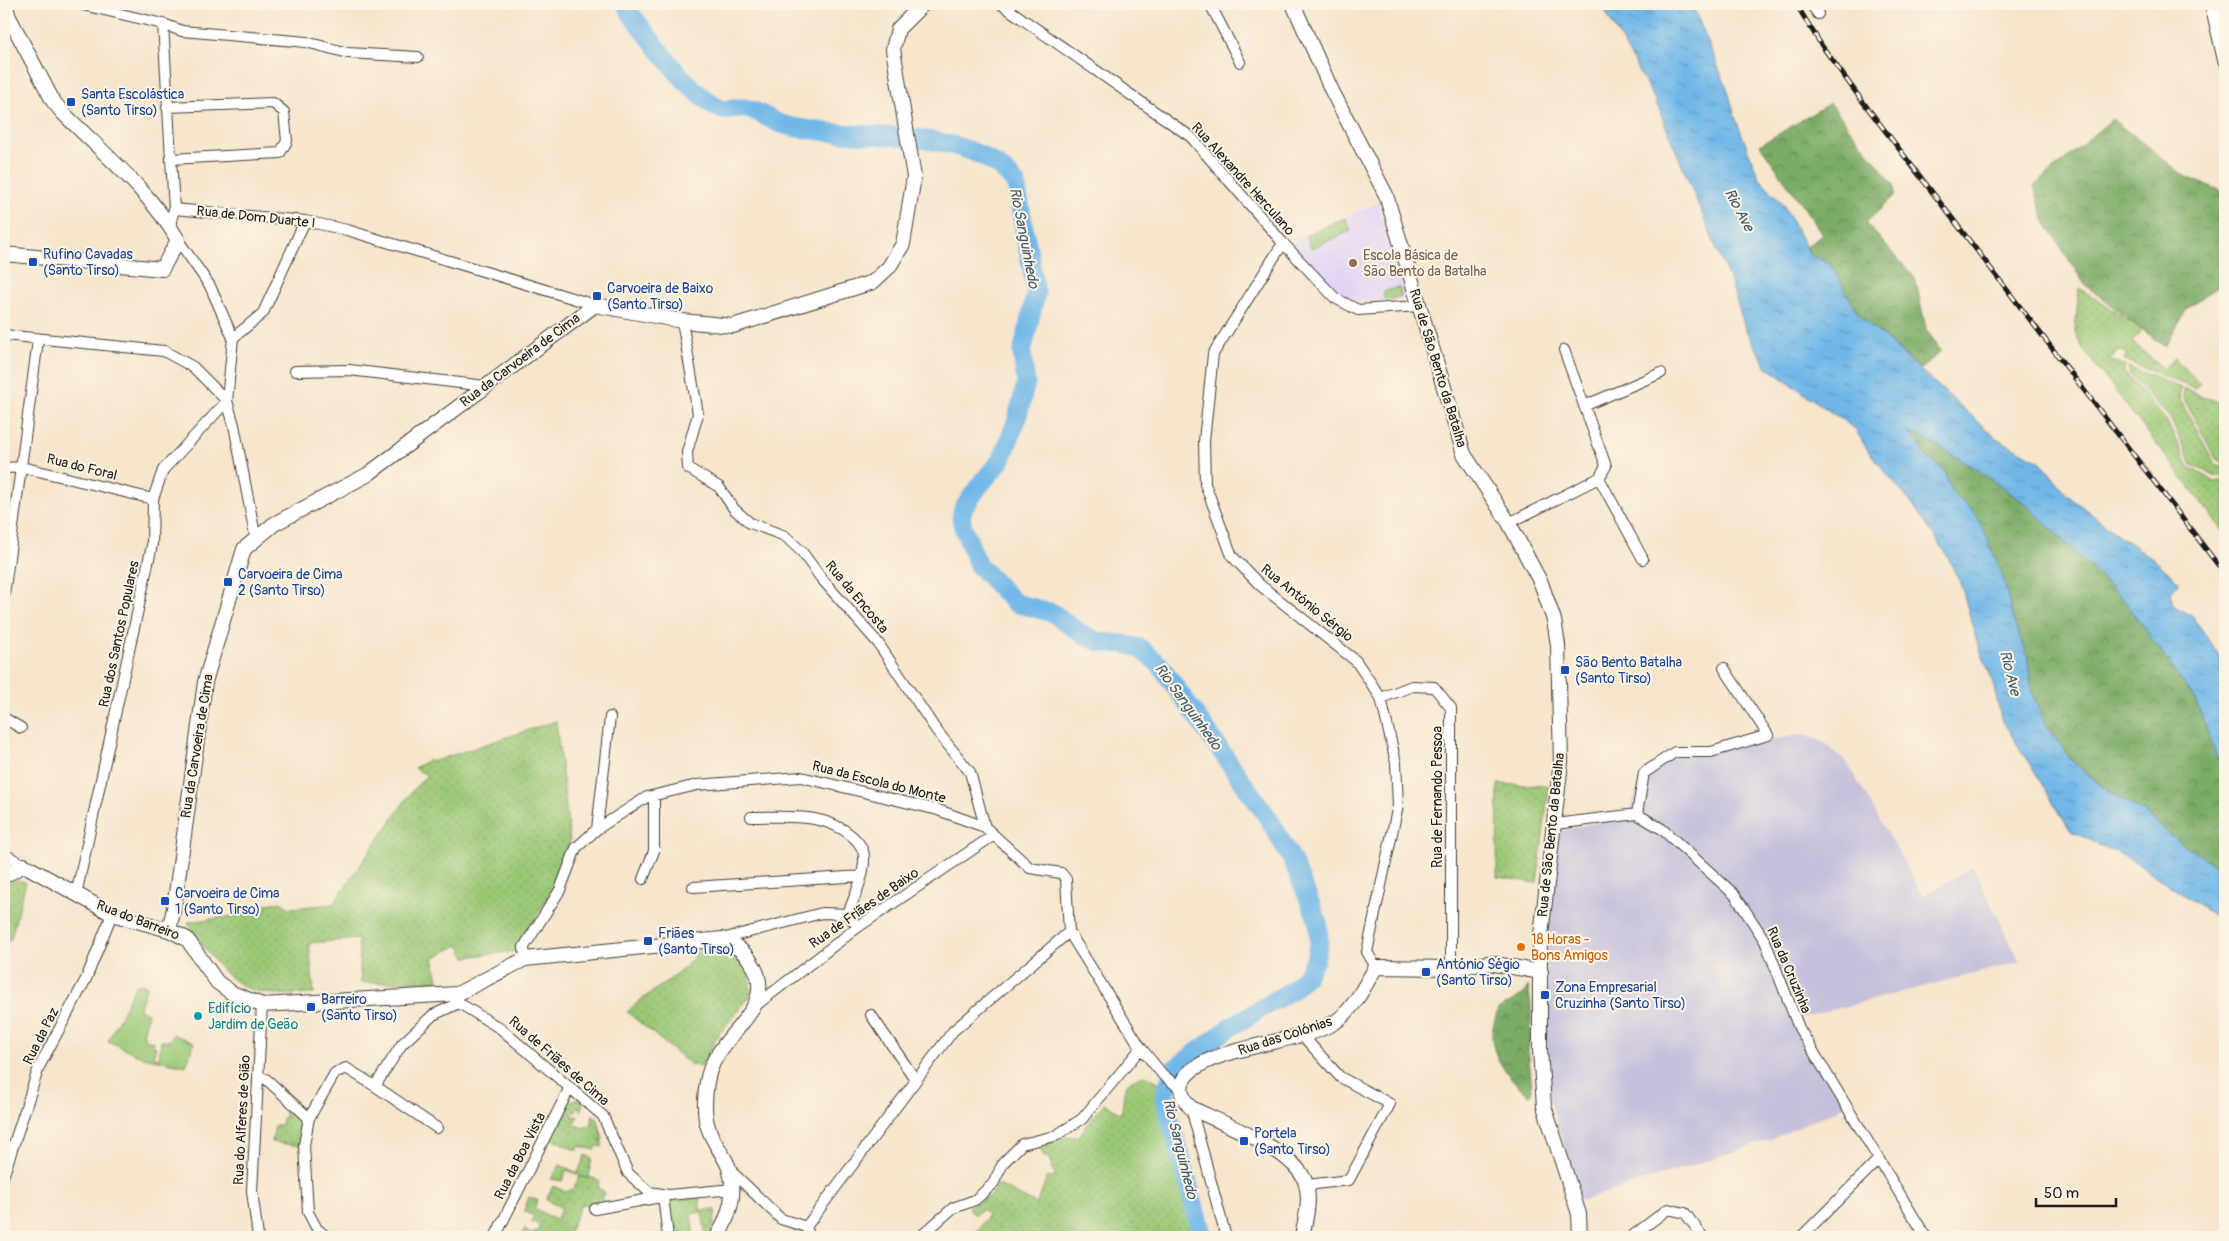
<svg xmlns="http://www.w3.org/2000/svg" width="2229" height="1241" viewBox="0 0 2229 1241" font-family="Pangolin,sans-serif">
	<style>
		.built { fill: #e1d4f4 }
		.industrial { fill: #c5c0db }
		.grass { fill: url(#grass-dots); stroke: #5b7248 }
		.forest { fill: url(#forest-crowns); stroke: #4c6441 }
		.park { fill: url(#park-crowns); stroke: #5b7248 }
		.garden { fill: #9ac775; stroke: #5b7248 }
		.water { fill: url(#water-ripples); stroke: #466a82 }
		.lines { fill: none; stroke-linecap: round; stroke-linejoin: round }
		.river { stroke: #70b7e8; stroke-width: 19 }
		.street-casing { stroke: #3d3a36; stroke-width: 12 }
		.secondary-casing { stroke: #3d3a36; stroke-width: 16 }
		.street { stroke: #fff; stroke-width: 10 }
		.secondary { stroke: #fff; stroke-width: 14 }
		.rail-casing { stroke: #1c1c1c; stroke-width: 5 }
		.rail { stroke: #fcf5e5; stroke-width: 3; stroke-dasharray: 9; stroke-linecap: butt }
		.transit-dot { fill: #1a4fb4; stroke: #fcf5e5; stroke-width: 2 }
		.education-dot { fill: #8d6e63; stroke: #fcf5e5; stroke-width: 2 }
		.food-dot { fill: #e8710a; stroke: #fcf5e5; stroke-width: 2 }
		.culture-dot { fill: #0f9aa8; stroke: #fcf5e5; stroke-width: 2 }
		.labels { text-anchor: middle; dominant-baseline: central; stroke-width: 4; stroke-linejoin: round; paint-order: stroke }
		.transit-label { font-size: 14px; fill: #164399; stroke: #fcf5e5; text-anchor: start }
		.street-label { font-size: 14px; fill: #1c1c1c; stroke: #fcf5e5 }
		.education-label { font-size: 14px; fill: #785e54; stroke: #fcf5e5; text-anchor: start }
		.food-label { font-size: 14px; fill: #c56008; stroke: #fcf5e5; text-anchor: start }
		.culture-label { font-size: 14px; fill: #0d838f; stroke: #fcf5e5; text-anchor: start }
		.water-label { font-size: 15px; font-style: italic; fill: #3e5a6e; stroke: #fcf5e5 }
	</style>
	<defs>
		<pattern id="grass-dots" width="8" height="8" patternUnits="userSpaceOnUse" patternTransform="scale(1.25)"><rect width="8" height="8" fill="#9ac775"/><path d="M2 2h.1M6 6h.1" fill="none" stroke="#84aa65" stroke-width="1.8" stroke-linecap="round"/></pattern>
		<pattern id="forest-crowns" width="20" height="18" patternUnits="userSpaceOnUse" patternTransform="scale(1.25)"><rect width="20" height="18" fill="#7bac66"/><path d="M2 6a3 3 0 1 1 6 0M12 15a3 3 0 1 1 6 0" fill="none" stroke="#648b53"/></pattern>
		<pattern id="park-crowns" width="20" height="18" patternUnits="userSpaceOnUse" patternTransform="scale(1.25)"><rect width="20" height="18" fill="#9ac775"/><path d="M2 6a3 3 0 1 1 6 0M12 15a3 3 0 1 1 6 0" fill="none" stroke="#84aa65"/></pattern>
		<pattern id="water-ripples" width="26" height="14" patternUnits="userSpaceOnUse" patternTransform="scale(1.25)"><rect width="26" height="14" fill="#70b7e8"/><path d="M2 4q2-2 4 0t4 0M15 11q2-2 4 0t4 0" fill="none" stroke="#5b94bb"/></pattern>
	</defs>
	<rect width="100%" height="100%" fill="#fcf5e5"/>
	<filter id="ink" filterUnits="userSpaceOnUse"><feTurbulence type="fractalNoise" baseFrequency=".02" numOctaves="2"/><feDisplacementMap in="SourceGraphic" scale="10" xChannelSelector="R" yChannelSelector="G"/><feConvolveMatrix kernelMatrix="1 2 1 2 8 2 1 2 1" color-interpolation-filters="sRGB"/></filter>
	<filter id="wash" filterUnits="userSpaceOnUse"><feTurbulence type="fractalNoise" baseFrequency=".0096" numOctaves="4" result="noise"/><feDisplacementMap in="SourceGraphic" scale="20" xChannelSelector="R" yChannelSelector="G"/><feGaussianBlur stdDeviation="1.12" result="paint"/><feColorMatrix in="noise" values="0 0 0 0 0 0 0 0 0 0 0 0 0 0 0 0 0 1.4 0 .05"/><feComposite in="paint" operator="in"/></filter>
	<g filter="url(#wash)">
		<rect width="100%" height="100%" fill="#f7e5cc"/>
		<path class="built" d="M1377,203L1406,295L1403,299L1396,300H1360V303L1331,286L1291,241Z"/>
		<path class="industrial" d="M1805,734L1825,743L1848,764L1923,896L1973,867L2020,962L1796,1019L1848,1105L1770,1140L1581,1201L1550,1100L1546,1019L1548,917L1560,831L1629,815L1643,771L1673,750H1711Z"/>
		<path class="grass" d="M2079,288L2142,329L2132,342L2163,369L2175,358L2200,384L2195,389L2124,360L2127,353L2117,350L2111,360L2125,366L2124,372L2166,420L2189,467L2215,482L2225,480V533L2083,349L2075,332Z
			M2128,367L2181,388L2179,397L2215,464L2225,468V475L2216,476L2192,465L2170,418L2130,375Z
			M2184,389L2221,403L2225,408V463L2216,459L2183,397Z
			M556,721L570,842L564,852V860L555,885L516,951L466,957L459,945L433,958L438,979L436,981L361,983L358,939L309,943L314,994C261,995 240,997 207,951C200,941 193,933 188,922L264,912L266,904L281,902L289,908L333,904L412,791L427,775L414,768L429,760L435,761Z
			M1498,784L1549,786L1537,883L1497,877Z
			M16,880L26,882L10,941L4,931V884Z
			M721,946C743,955 752,972 750,996L716,1038L701,1067L690,1064L627,1012C650,989 684,977 700,947Z
			M1147,1076L1166,1086L1162,1098L1200,1237H973L988,1215L982,1209L975,1215L968,1207L990,1196L997,1184L1038,1205L1037,1202L1047,1178L1056,1177L1048,1156H1044L1038,1144C1050,1142 1067,1135 1078,1137L1104,1103L1121,1114C1126,1092 1119,1079 1147,1076Z
			M577,1099L583,1102L581,1111L579,1106L574,1113L572,1108L570,1109L573,1117L578,1116L574,1125L584,1128L587,1125L591,1126L593,1114L598,1120L603,1140L599,1141L602,1142V1147L597,1146L595,1150L579,1146L577,1151L549,1137C556,1124 562,1102 577,1099Z
			M289,1102C314,1126 295,1122 300,1146L272,1142L275,1125H281L282,1118H285V1107Z
			M585,1155L592,1158L588,1177L599,1180L598,1189L604,1191V1195H600L607,1206L592,1209L588,1205L581,1204L567,1237H521L525,1228L530,1234L537,1232L540,1226L531,1221L534,1216L524,1211L529,1197L538,1200L534,1208L556,1220L562,1208L546,1200L553,1186L566,1192L573,1189L580,1176L588,1179L567,1170L562,1181L551,1179L560,1165L578,1173Z
			M700,1197V1210H716L713,1229L708,1237H706L702,1212L691,1214L694,1237H670L668,1204L670,1202Z"/>
		<path class="forest" d="M1830,103L1894,185L1895,195L1866,223L1915,278L1926,329L1941,351L1921,369L1859,315L1830,263L1810,255L1806,246L1823,235L1760,145Z
			M2112,119L2186,177L2225,192V282L2187,308L2165,347L2085,285L2045,222L2034,186Z
			M1908,434L1918,435L1972,466L2026,504L2125,601L2196,701L2225,779V866L2215,865L2175,839L2144,812L2108,791L2071,760L2044,721L2032,692L2027,655L2013,620L2004,580L1975,513L1951,492L1944,469L1925,456L1919,443Z
			M1528,986L1531,1004V1038L1528,1047L1532,1090L1530,1096C1512,1081 1492,1060 1492,1035C1492,1027 1496,1017 1498,1009L1524,994Z"/>
		<path class="park" d="M1399,287L1401,296L1385,301L1383,292Z"/>
		<path class="garden" d="M1345,218L1351,231L1311,248L1306,235Z
			M142,983L147,986L139,1009L148,1013L143,1035L147,1040L154,1042L153,1046L156,1047L153,1056L159,1058L161,1041H170L173,1034L194,1043L186,1066L143,1057L108,1041L135,986Z"/>
		<path class="water" d="M1601,4H1692L1727,88L1737,122L1759,178L1783,204L1810,255L1830,263L1859,315L1996,438L2041,462L2066,494L2114,532L2157,562L2179,582L2170,593L2173,605L2192,616L2212,644L2225,667V779L2196,701L2125,601L2026,504L1972,466L1918,435L1909,434L1919,443L1925,456L1944,469L1951,492L1975,513L1988,540L2004,580L2013,620L2027,655L2032,692L2044,721L2071,760L2108,791L2144,812L2175,839L2215,865L2225,866V923L2132,860L2071,831L2001,718L1993,682L1976,639L1962,588L1946,553L1912,504L1869,452L1855,429L1767,367L1746,331L1732,286L1655,100Z"/>
		<g class="lines">
			<path class="river" d="M626,4L631,14C655,44 684,87 716,107C727,114 734,106 745,108C756,110 766,117 776,122C785,126 796,128 806,129C871,141 972,125 1016,184L1036,293L1022,353L1026,383L1017,419L1002,459L979,486L963,509L961,518L963,527L978,565L1015,603L1053,613L1079,632L1099,642L1123,644L1140,648L1160,665L1269,819L1292,860L1318,921L1319,942L1315,960L1306,976L1292,990L1229,1028L1174,1069L1164,1096L1203,1237"/>
		</g>
	</g>
	<g filter="url(#ink)">
		<g class="lines">
			<defs>
				<path id="street" d="M79,4L163,24L182,31L306,42L348,53L418,57
					M1001,4L1191,137L1283,243L1335,298L1358,310L1419,306
					M1210,4L1240,62
					M1811,4L1818,14
					M163,24L174,209L170,225
					M167,107L273,103L284,112L287,141L280,153L171,159
					M174,209L305,221L347,230L595,305
					M178,240L210,286L233,338L227,401
					M1283,243L1213,354L1204,441L1205,484L1232,556L1260,585L1356,661L1381,698L1396,763L1398,805L1367,952L1376,967
					M682,321L698,414L687,452L688,468L719,487L734,509L750,523L785,536L802,552L821,578L878,643L936,730L970,772L985,827L1030,868L1061,873L1066,879L1069,932L1141,1048L1163,1075L1181,1089
					M4,335L164,351L193,367L227,401L234,425L256,540
					M233,338L263,313L305,221
					M1564,350L1606,466L1599,478L1643,559
					M295,371L349,370L486,386
					M1584,406L1661,373
					M4,468L22,467L153,499
					M1509,523L1599,478
					M4,595L38,340
					M1381,698L1412,686L1434,687L1451,708V968
					M4,718L21,728
					M1637,814L1644,773L1675,752H1711L1768,735L1724,668
					M751,817C786,817 824,812 852,836C858,841 865,850 864,859C864,878 854,897 848,914
					M1555,824L1637,814L1662,829L1735,895L1765,941L1799,1028L1926,1237
					M597,829L610,717
					M4,854L24,865
					M643,879L654,851V796
					M693,887L862,876
					M76,895L152,545L153,499L163,470L227,401
					M722,939L822,913L848,914L858,927
					M525,959L524,947L560,890L576,848L597,829L647,797L697,785L801,777L938,810L985,827
					M457,994L459,1003L501,1029L603,1116L628,1173L649,1192L669,1195L733,1189
					M755,1006L858,927L994,835
					M871,1015L915,1079
					M1301,1034L1340,1077L1390,1104L1349,1180L1307,1185
					M258,1076L266,1079L309,1118
					M375,1086L437,1128
					M1191,1108L1226,1237
					M729,1169L781,1219L806,1227L810,1237
					M4,1174L39,1067L86,979L112,914
					M663,1196L668,1237
					M595,1209L661,1197
					M806,1227L953,1031L1069,932
					M258,1237L252,1191L262,1005
					M327,1237L317,1229L308,1212L304,1145L309,1118L335,1073L346,1068L375,1086L402,1044L433,1015L459,1003
					M495,1237L570,1087
					M920,1237L953,1208L975,1200L993,1184L1003,1163L1022,1144L1055,1136L1082,1119L1141,1048
					M1631,1237L1668,1209L1685,1213L1703,1237
					M1801,1237L1879,1159"/>
				<path id="secondary" d="M1293,4L1332,91L1386,195L1464,454L1509,523L1541,583L1554,620L1558,645L1561,762L1540,944V1050L1544,1106L1579,1214L1580,1237
					M2212,4L2225,60
					M4,254L162,269L178,240C150,191 102,152 62,112L53,101L9,17L5,4
					M4,876L24,865L112,914L169,930L187,939L217,982L232,993L262,1005L457,994L525,959L722,939C749,950 770,979 753,1008C737,1034 712,1050 707,1082C705,1096 703,1113 708,1127C712,1142 724,1154 729,1168C737,1193 730,1216 717,1237
					M169,930L174,908L205,682L244,549L274,524L367,475L595,305L682,321L733,326L873,282L889,267L903,244L914,177L893,49L898,29L923,4
					M1302,1237C1305,1220 1311,1202 1306,1184C1297,1150 1221,1123 1191,1108C1183,1099 1177,1089 1185,1077C1208,1047 1297,1043 1332,1024C1353,1012 1364,986 1376,967L1451,968L1489,963L1541,972"/>
			</defs>
			<use href="#street" class="street-casing"/>
			<use href="#secondary" class="secondary-casing"/>
			<use href="#street" class="street"/>
			<use href="#secondary" class="secondary"/>
			<defs>
				<path id="rail" d="M1796,4L1822,46L1860,98L2225,574"/>
			</defs>
			<use href="#rail" class="rail-casing"/>
			<use href="#rail" class="rail"/>
		</g>
	</g>
	<g class="transit-dot">
		<rect x="66" y="97" width="10" height="10" rx="2.5"/>
		<rect x="28" y="257" width="10" height="10" rx="2.5"/>
		<rect x="592" y="291" width="10" height="10" rx="2.5"/>
		<rect x="223" y="577" width="10" height="10" rx="2.5"/>
		<rect x="1560" y="665" width="10" height="10" rx="2.5"/>
		<rect x="160" y="896" width="10" height="10" rx="2.5"/>
		<rect x="643" y="936" width="10" height="10" rx="2.5"/>
		<rect x="1421" y="967" width="10" height="10" rx="2.5"/>
		<rect x="1540" y="990" width="10" height="10" rx="2.5"/>
		<rect x="306" y="1002" width="10" height="10" rx="2.5"/>
		<rect x="1239" y="1136" width="10" height="10" rx="2.5"/>
	</g>
	<circle class="education-dot" cx="1353" cy="263" r="5"/>
	<circle class="food-dot" cx="1521" cy="947" r="5"/>
	<circle class="culture-dot" cx="198" cy="1016" r="5"/>
	<g class="labels">
		<g class="transit-label">
			<text x="81" y="94">Santa Escolástica<tspan x="81" dy="16">(Santo Tirso)</tspan></text>
			<text x="43" y="254">Rufino Cavadas<tspan x="43" dy="16">(Santo Tirso)</tspan></text>
			<text x="607" y="288">Carvoeira de Baixo<tspan x="607" dy="16">(Santo Tirso)</tspan></text>
			<text x="238" y="574">Carvoeira de Cima<tspan x="238" dy="16">2 (Santo Tirso)</tspan></text>
			<text x="1575" y="662">São Bento Batalha<tspan x="1575" dy="16">(Santo Tirso)</tspan></text>
			<text x="175" y="893">Carvoeira de Cima<tspan x="175" dy="16">1 (Santo Tirso)</tspan></text>
			<text x="658" y="933">Friães<tspan x="658" dy="16">(Santo Tirso)</tspan></text>
			<text x="1436" y="964">António Ségio<tspan x="1436" dy="16">(Santo Tirso)</tspan></text>
			<text x="1555" y="987">Zona Empresarial<tspan x="1555" dy="16">Cruzinha (Santo Tirso)</tspan></text>
			<text x="321" y="999">Barreiro<tspan x="321" dy="16">(Santo Tirso)</tspan></text>
			<text x="1254" y="1133">Portela<tspan x="1254" dy="16">(Santo Tirso)</tspan></text>
		</g>
		<g class="street-label">
			<text transform="translate(1243 179) rotate(48)">Rua Alexandre Herculano</text>
			<text transform="translate(256 217) rotate(6)">Rua de Dom Duarte I</text>
			<text transform="translate(520 360) rotate(-37)">Rua da Carvoeira de Cima</text>
			<text transform="translate(1438 368) rotate(73)">Rua de São Bento da Batalha</text>
			<text transform="translate(82 467) rotate(14)">Rua do Foral</text>
			<text transform="translate(857 597) rotate(50)">Rua da Encosta</text>
			<text transform="translate(1307 603) rotate(39)">Rua António Sérgio</text>
			<text transform="translate(119 634) rotate(-78)">Rua dos Santos Populares</text>
			<text transform="translate(197 746) rotate(-81)">Rua da Carvoeira de Cima</text>
			<text transform="translate(879 782) rotate(14)">Rua da Escola do Monte</text>
			<text transform="translate(1437 797) rotate(-90)">Rua de Fernando Pessoa</text>
			<text transform="translate(1551 835) rotate(-84)">Rua de São Bento da Batalha</text>
			<text transform="translate(864 908) rotate(-35)">Rua de Friães de Baixo</text>
			<text transform="translate(138 920) rotate(21)">Rua do Barreiro</text>
			<text transform="translate(1789 970) rotate(67)">Rua da Cruzinha</text>
			<text transform="translate(41 1036) rotate(-63)">Rua da Paz</text>
			<text transform="translate(1285 1036) rotate(-18)">Rua das Colónias</text>
			<text transform="translate(559 1061) rotate(41)">Rua de Friães de Cima</text>
			<text transform="translate(242 1120) rotate(-87)">Rua do Alferes de Gião</text>
			<text transform="translate(520 1156) rotate(-63)">Rua da Boa Vista</text>
		</g>
		<g class="education-label">
			<text x="1363" y="255">Escola Básica de<tspan x="1363" dy="16">São Bento da Batalha</tspan></text>
		</g>
		<g class="food-label">
			<text x="1531" y="939">18 Horas -<tspan x="1531" dy="16">Bons Amigos</tspan></text>
		</g>
		<g class="culture-label">
			<text x="208" y="1008">Edifício<tspan x="208" dy="16">Jardim de Geão</tspan></text>
		</g>
		<g class="water-label">
			<text transform="translate(1739 210) rotate(62)">Rio Ave</text>
			<text transform="translate(1024 238) rotate(79)">Rio Sanguinhedo</text>
			<text transform="translate(2010 673) rotate(76)">Rio Ave</text>
			<text transform="translate(1188 707) rotate(54)">Rio Sanguinhedo</text>
			<text transform="translate(1180 1149) rotate(76)">Rio Sanguinhedo</text>
		</g>
	</g>
	<rect width="2229" height="1241" fill="none" stroke="#fcf5e5" stroke-width="20"/>
	<path d="M2036 1198v8h80v-8" fill="none" stroke="#1c1c1c" stroke-width="2.5"/>
	<text x="2044" y="1198" font-size="15" fill="#1c1c1c" stroke="#fcf5e5" stroke-width="4" paint-order="stroke">50 m</text>
</svg>
